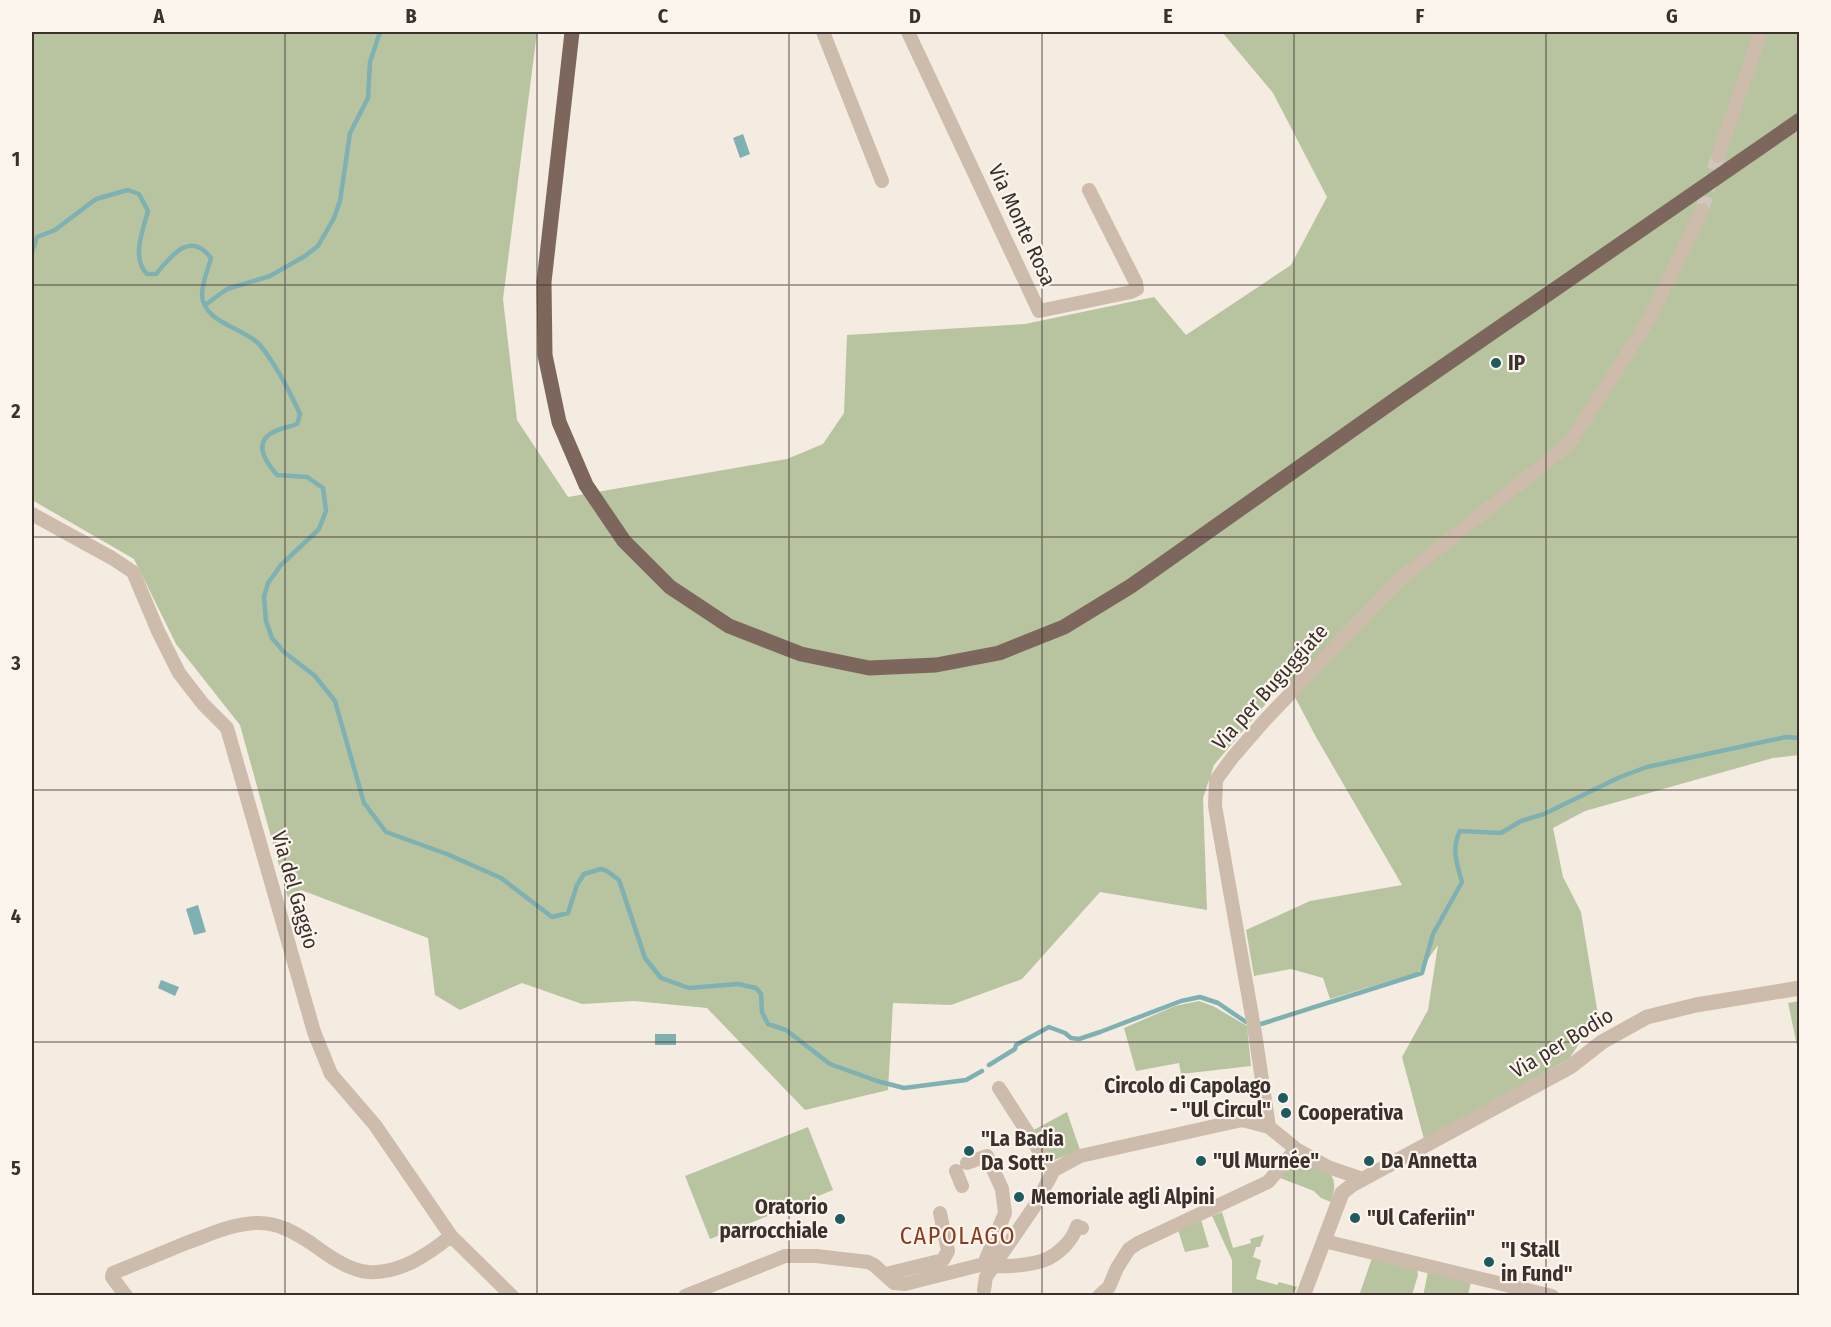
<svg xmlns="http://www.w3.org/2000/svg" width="1831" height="1327" viewBox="0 0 1831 1327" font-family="'Fira Sans Condensed',sans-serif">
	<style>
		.green { fill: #b8c4a0 }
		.water { fill: #7fb0b2 }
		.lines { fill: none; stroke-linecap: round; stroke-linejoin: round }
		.stream { stroke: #7fb0b2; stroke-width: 4.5 }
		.minor-tunnel { stroke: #cfc6bd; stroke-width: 14; stroke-dasharray: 14 7; stroke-linecap: butt }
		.minor { stroke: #cdbbac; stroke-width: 14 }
		.tertiary { stroke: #cdbbac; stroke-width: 15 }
		.primary { stroke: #7d675c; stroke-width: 15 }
		.grid { fill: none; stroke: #3b302b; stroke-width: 1.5; stroke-opacity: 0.55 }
		.poi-dot { fill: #1f5a5e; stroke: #fbf5ee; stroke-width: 2 }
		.labels { text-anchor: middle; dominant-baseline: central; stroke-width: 4.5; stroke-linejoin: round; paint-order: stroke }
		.street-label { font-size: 21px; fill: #3b302b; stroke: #fbf5ee }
		.poi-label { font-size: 21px; font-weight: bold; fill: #3b302b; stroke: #fbf5ee; text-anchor: start }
		.quarter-label { font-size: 24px; letter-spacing: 1.5px; fill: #8c3b22; stroke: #fbf5ee }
		.neatline { fill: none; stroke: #3b302b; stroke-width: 2 }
		.grid-label { font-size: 20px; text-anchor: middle; font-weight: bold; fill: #3b302b }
	</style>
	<rect width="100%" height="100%" fill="#f4ebe1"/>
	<path class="green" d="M32,32H537L503,299L517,420L568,497L787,459L823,444L844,413L847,335L1025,324L1154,297L1186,335L1291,265L1327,197L1273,93L1222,32H1799V755L1773,758L1585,811L1553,828L1563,877L1581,912L1598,1015L1569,1059L1424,1139L1402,1057L1428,1010L1438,945L1419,972L1330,999L1323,978L1291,969L1254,976L1246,930L1310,901L1402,885L1316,737L1286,680L1214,765L1203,798L1207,910L1100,892L1022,979L951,1005L893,1003L888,1090L805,1110L707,1008L634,1001L582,1004L522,983L460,1010L435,995L428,938L301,890L288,898L240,725L176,644L134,559L32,500Z
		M1199,1001L1213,1006L1247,1026L1251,1066L1181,1074L1179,1063L1136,1071L1124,1028L1175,1006Z
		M1799,1001H1800L1799,1055L1788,1003Z
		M1067,1112L1080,1150L1055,1160L1030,1132Z
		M808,1127L833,1190L710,1239L685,1176Z
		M1297,1160C1324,1170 1342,1169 1331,1202L1321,1198L1314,1191L1280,1178L1292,1161Z
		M1222,1212L1233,1248L1251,1243L1250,1239L1264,1235L1260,1247H1256L1253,1257L1261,1260L1256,1279L1277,1285L1279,1282L1297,1287L1293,1295H1232V1260L1212,1216Z
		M1201,1220L1209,1247L1185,1252L1178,1230Z
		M1372,1258L1417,1269L1418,1275L1412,1295L1359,1296Z
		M1428,1272L1471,1282L1468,1295L1423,1296Z"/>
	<path class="water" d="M743,134L750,154L740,158L733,138Z
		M198,905L206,932L194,935L186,909Z
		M161,980L179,987L175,996L158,988Z
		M655,1034H676V1045H655Z"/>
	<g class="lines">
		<path class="stream" d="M32,252L37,237L55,230L96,199L128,190L139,194L148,211C143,230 131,258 147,274H156C171,256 190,230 211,258C208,269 202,283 202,295C203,323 245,328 260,345C277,366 289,390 300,414L297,424C289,427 277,429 270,434C253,446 268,464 277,475L307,477L323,488L326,511L319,529L281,565L268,583L264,597L266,621L272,638L284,652L315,676L335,701L364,803L386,832L447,854L501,878L552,917L568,913L577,885L584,874L601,869L607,871L619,880L645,958L661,978L689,988L738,984L756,988L761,994L762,1012L768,1024L786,1030L830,1064L877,1081L904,1088L966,1080L982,1071
			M205,305L227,289L270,276L305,256L318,246L334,218L340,201L350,133L368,98L370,62L380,32
			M1261,1024L1422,973L1433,934L1462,882C1457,864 1451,849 1460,831L1501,833L1521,821L1544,814L1620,777L1647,767L1786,737L1800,738
			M989,1065L1015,1049L1016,1045L1049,1027L1065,1033L1071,1038L1079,1039L1100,1032L1181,1001L1200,997L1218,1003L1246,1022"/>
		<path class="minor-tunnel" d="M1702,210L1718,156"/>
		<path class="minor" d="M823,32L882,181
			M908,32L1039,311L1131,292L1137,289L1136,283L1089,190
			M1718,156L1761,32
			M32,514L112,558L133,572L158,631L179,673L203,704L227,728L314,1032L331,1074L375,1125L451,1236L512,1296
			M999,1088L1042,1155L1054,1170
			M1269,1127L1255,1033L1215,806L1216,780L1232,758L1265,720L1400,579L1569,444L1650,318L1702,210
			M967,1163L987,1156L1002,1189L1005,1213L984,1264
			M1054,1170L1080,1156L1242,1120L1269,1127L1296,1149L1328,1167L1363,1179
			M956,1171L962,1186
			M1324,1241L1552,1296
			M886,1274L943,1260L948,1251L940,1213
			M984,1290L986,1277L1034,1207L1054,1170
			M126,1296L112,1277L113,1273C138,1263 162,1253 186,1243C209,1235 231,1224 256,1223C277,1222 294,1232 311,1243C327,1255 348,1270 368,1272C400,1274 427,1255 451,1236
			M685,1296L785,1256H816L868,1262L874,1265L894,1283L905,1284L984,1264C998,1269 1036,1265 1049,1258C1062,1251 1073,1239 1077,1226L1082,1228
			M1099,1296L1109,1287L1117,1268L1129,1249L1138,1243L1268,1182L1296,1149"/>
		<path class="tertiary" d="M1303,1296L1342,1193L1352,1185L1570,1067L1602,1042L1647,1017L1696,1005L1800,988"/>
		<path class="primary" d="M572,32L544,282L545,355L559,422L586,485L624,541L670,587L729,626L801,654L869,668L936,665L999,653L1064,627L1131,586L1396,399L1800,120"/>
	</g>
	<path class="grid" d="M285,32V1296M537,32V1296M789,32V1296M1042,32V1296M1294,32V1296M1546,32V1296M32,285H1800M32,537H1800M32,790H1800M32,1042H1800"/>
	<g class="poi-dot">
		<circle cx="1496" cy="363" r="6"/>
		<circle cx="1283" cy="1098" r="6"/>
		<circle cx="1286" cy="1113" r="6"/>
		<circle cx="969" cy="1151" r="6"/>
		<circle cx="1201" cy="1161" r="6"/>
		<circle cx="1369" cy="1161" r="6"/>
		<circle cx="1019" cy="1197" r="6"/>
		<circle cx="1355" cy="1218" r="6"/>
		<circle cx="840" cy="1219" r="6"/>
		<circle cx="1489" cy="1262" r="6"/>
	</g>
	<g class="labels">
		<g class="street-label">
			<text transform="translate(1022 225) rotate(65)">Via Monte Rosa</text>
			<text transform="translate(1270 687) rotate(-48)">Via per Buguggiate</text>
			<text transform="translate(295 890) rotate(74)">Via del Gaggio</text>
			<text transform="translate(1562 1043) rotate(-31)">Via per Bodio</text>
		</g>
		<g class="poi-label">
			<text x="1508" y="363">IP</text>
			<text x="1271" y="1086" text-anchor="end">Circolo di Capolago<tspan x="1271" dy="24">- "Ul Circul"</tspan></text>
			<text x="1298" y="1113">Cooperativa</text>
			<text x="981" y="1139">"La Badia<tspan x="981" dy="24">Da Sott"</tspan></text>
			<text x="1213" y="1161">"Ul Murnée"</text>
			<text x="1381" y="1161">Da Annetta</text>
			<text x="1031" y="1197">Memoriale agli Alpini</text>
			<text x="828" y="1207" text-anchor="end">Oratorio<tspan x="828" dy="24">parrocchiale</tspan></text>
			<text x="1367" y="1218">"Ul Caferiin"</text>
			<text x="1501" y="1250">"I Stall<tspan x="1501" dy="24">in Fund"</tspan></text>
		</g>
		<g class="quarter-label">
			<text x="958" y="1236">CAPOLAGO</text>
		</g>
	</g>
	<rect width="1831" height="1327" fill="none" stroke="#fbf5ee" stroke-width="66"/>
	<rect x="33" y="33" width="1765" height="1261" class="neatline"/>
	<g class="grid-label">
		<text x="159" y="23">A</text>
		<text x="411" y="23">B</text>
		<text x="663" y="23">C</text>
		<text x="915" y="23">D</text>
		<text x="1168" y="23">E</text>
		<text x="1420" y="23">F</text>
		<text x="1672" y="23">G</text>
		<text x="16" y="166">1</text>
		<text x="16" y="418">2</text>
		<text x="16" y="670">3</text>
		<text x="16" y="923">4</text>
		<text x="16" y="1175">5</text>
	</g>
</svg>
